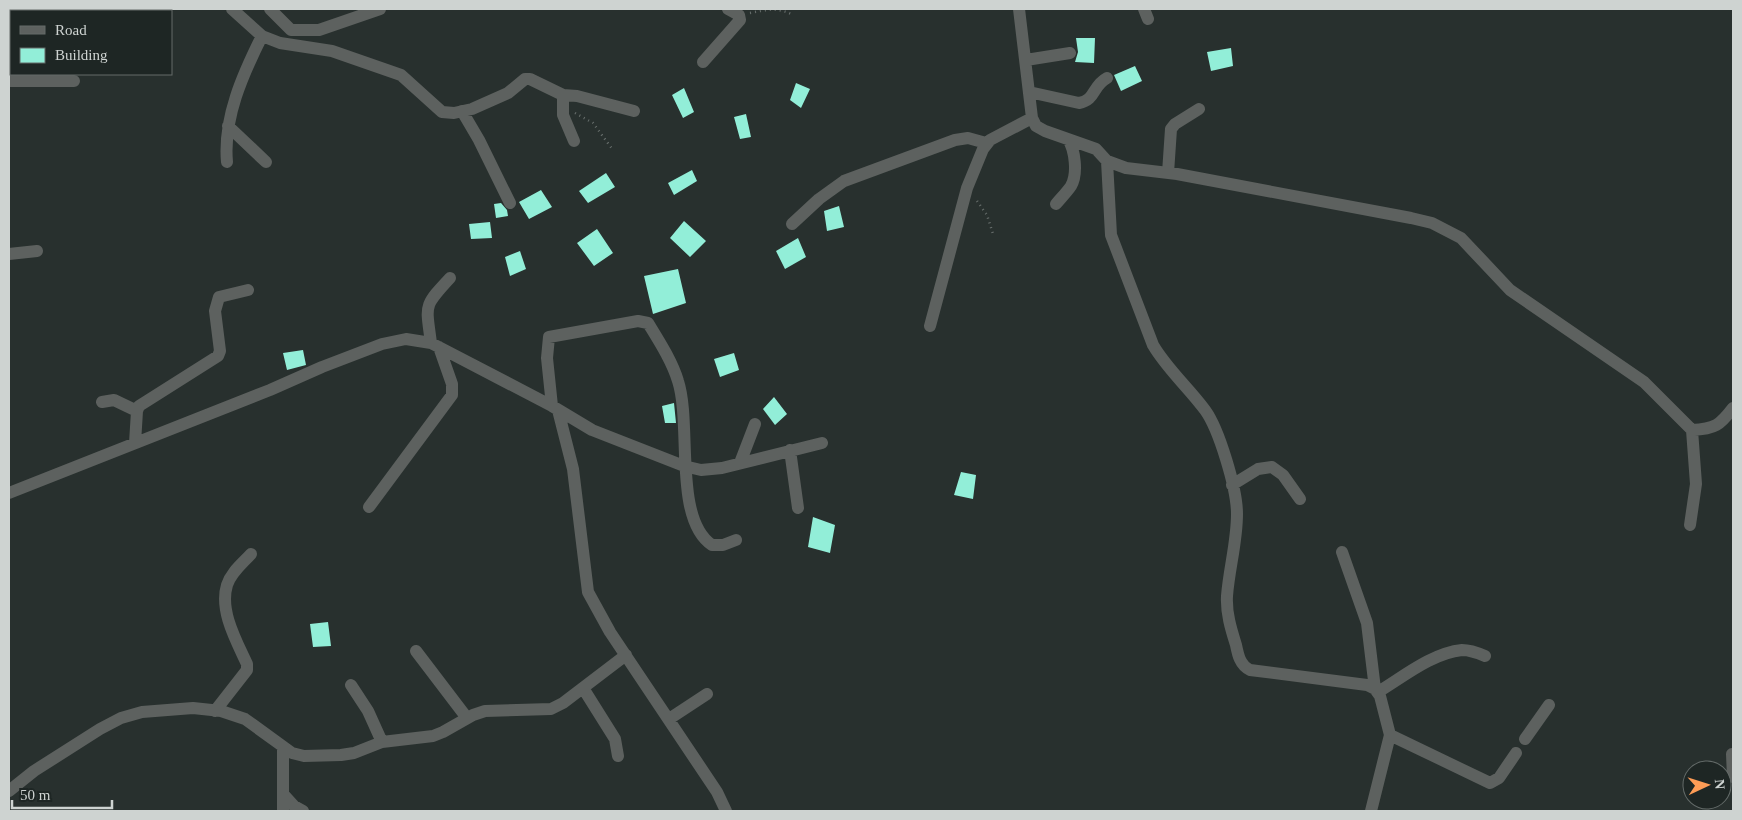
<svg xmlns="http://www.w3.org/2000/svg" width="1742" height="820" viewBox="0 0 1742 820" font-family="'Times New Roman',serif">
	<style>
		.building { fill: #92eed8 }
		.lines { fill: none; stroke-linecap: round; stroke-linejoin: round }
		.path { stroke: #686f6d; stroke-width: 2.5; stroke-dasharray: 1 4; stroke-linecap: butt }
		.minor { stroke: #5d615f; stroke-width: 12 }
	</style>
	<rect width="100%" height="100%" fill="#28302e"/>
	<path class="building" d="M1076,38H1095L1094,63L1075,62L1078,52Z
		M1231,48L1233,66L1211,71L1207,52Z
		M1135,66L1142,81L1121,91L1114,75Z
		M796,83L810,89L801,108L790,100Z
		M684,88L694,112L683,118L672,95Z
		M746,114L751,137L740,139L734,117Z
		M692,170L697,181L674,195L668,183Z
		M606,173L615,187L588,203L579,191Z
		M541,190L552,207L529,219L519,202Z
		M501,203L507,210L508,216L496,218L494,204Z
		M839,206L844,227L827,231L824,211Z
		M684,221L706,241L690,257L670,238Z
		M490,222L492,238L471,239L469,224Z
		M597,229L613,253L594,266L577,243Z
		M798,238L806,257L785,269L776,251Z
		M520,251L526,269L510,276L505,257Z
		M678,269L686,303L653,314L644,276Z
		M303,350L306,365L287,370L283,353Z
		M734,353L739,370L720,377L714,359Z
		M774,397L787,414L775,425L763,409Z
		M674,403L676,423H665L662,406Z
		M961,472L976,475L973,499L954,495Z
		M813,517L835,525L830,553L808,547Z
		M328,622L331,646L313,647L310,624Z"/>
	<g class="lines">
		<path class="path" d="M750,13C765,10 777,7 791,14
			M575,113L593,123L613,150
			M977,201L987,215L993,234"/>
		<path class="minor" d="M232,9L262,36L280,43L332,51L401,75L442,112L454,113L472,109L508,93L525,79H530L563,95L577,96L634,111
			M270,9L291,30H319L380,9
			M1019,9L1032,118L1036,126L1045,131L1096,149L1107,161L1126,168L1177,174L1411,218L1432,223L1461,238L1510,290L1644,382L1692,430L1696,484L1690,525
			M1144,9L1148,19
			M20,11L22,9
			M9,23L11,20
			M1026,60L1070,53
			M703,62L740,20L739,15L728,9
			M9,81H74
			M1029,92L1079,103C1096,100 1092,86 1107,78
			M563,95V115L574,141
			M462,111L479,140L510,203
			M228,126L266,162
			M1107,161L1111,235L1153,345C1167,369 1188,387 1205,410C1219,429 1237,489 1237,514C1237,542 1229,569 1227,596C1226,613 1231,629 1236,645C1238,655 1240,665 1250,670L1367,685L1375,689
			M227,162C223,118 243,74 262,36
			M1168,173L1171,129L1175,124L1199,109
			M1056,204C1061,198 1067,192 1071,186C1078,174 1075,150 1068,139
			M792,224L819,199L844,181L955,140L968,138L986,143
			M9,254L37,251
			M930,326L967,188L983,149L990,140L1032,118
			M431,343C426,304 423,307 450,278
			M102,402L114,400L137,411
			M552,406L547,358L549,337L638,321L648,323C659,341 672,361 678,381C692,424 673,519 712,545H723L736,540
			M558,410L573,469L588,592L610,632L717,792L726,811
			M1692,430C1715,429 1720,425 1733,408
			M135,443L137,411L139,406L218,356L220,351L215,311L219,297L248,290
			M790,450L798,508
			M740,463L755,424
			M1232,485L1258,469L1272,467L1283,475L1300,499
			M9,493L270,390L322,367L382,344L406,339L431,343L552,406L592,430L684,466L701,470L722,468L822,443
			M369,507L452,395V384L439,347
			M1342,552L1367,623L1375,689L1380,696L1390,735L1371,811
			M416,651L467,718
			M351,685L368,711L382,742
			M583,688L615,739L618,756
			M1378,692C1403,677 1432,653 1462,650C1470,650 1478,653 1485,656
			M215,711L247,670V664C237,642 219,611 227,585C231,572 243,563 251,554
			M669,719L707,694
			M1390,735L1490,783L1499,778L1516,753
			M1525,739L1549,705
			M1732,754L1733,777
			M9,791L34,771L100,729L121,718L142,712L193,708L221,711L245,719L292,753L304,756L341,755L354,753L382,742L433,736L443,732L473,715L485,711L551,709L563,703L626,655
			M284,795L294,806L303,811
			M283,811V747"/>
	</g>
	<rect width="1742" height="820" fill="none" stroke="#ced3d1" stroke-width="20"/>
	<rect x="10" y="10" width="162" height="65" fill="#1e2624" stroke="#646b69"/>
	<rect x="20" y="26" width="25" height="8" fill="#5d615f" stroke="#646b69"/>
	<text x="55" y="35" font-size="15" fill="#ced3d1">Road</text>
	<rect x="20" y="48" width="25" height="15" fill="#92eed8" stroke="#646b69"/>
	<text x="55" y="60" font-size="15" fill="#ced3d1">Building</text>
	<g transform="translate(1707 785) rotate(86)"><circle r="24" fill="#1e2624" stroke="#646b69"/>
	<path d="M0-4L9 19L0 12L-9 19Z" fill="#fd9c56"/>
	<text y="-8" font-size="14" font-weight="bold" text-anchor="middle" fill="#ced3d1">N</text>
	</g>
	<path d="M12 800v8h100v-8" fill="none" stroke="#ced3d1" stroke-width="2.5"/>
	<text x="20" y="800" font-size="15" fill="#ced3d1" stroke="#1e2624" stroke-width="4" paint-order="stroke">50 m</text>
</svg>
